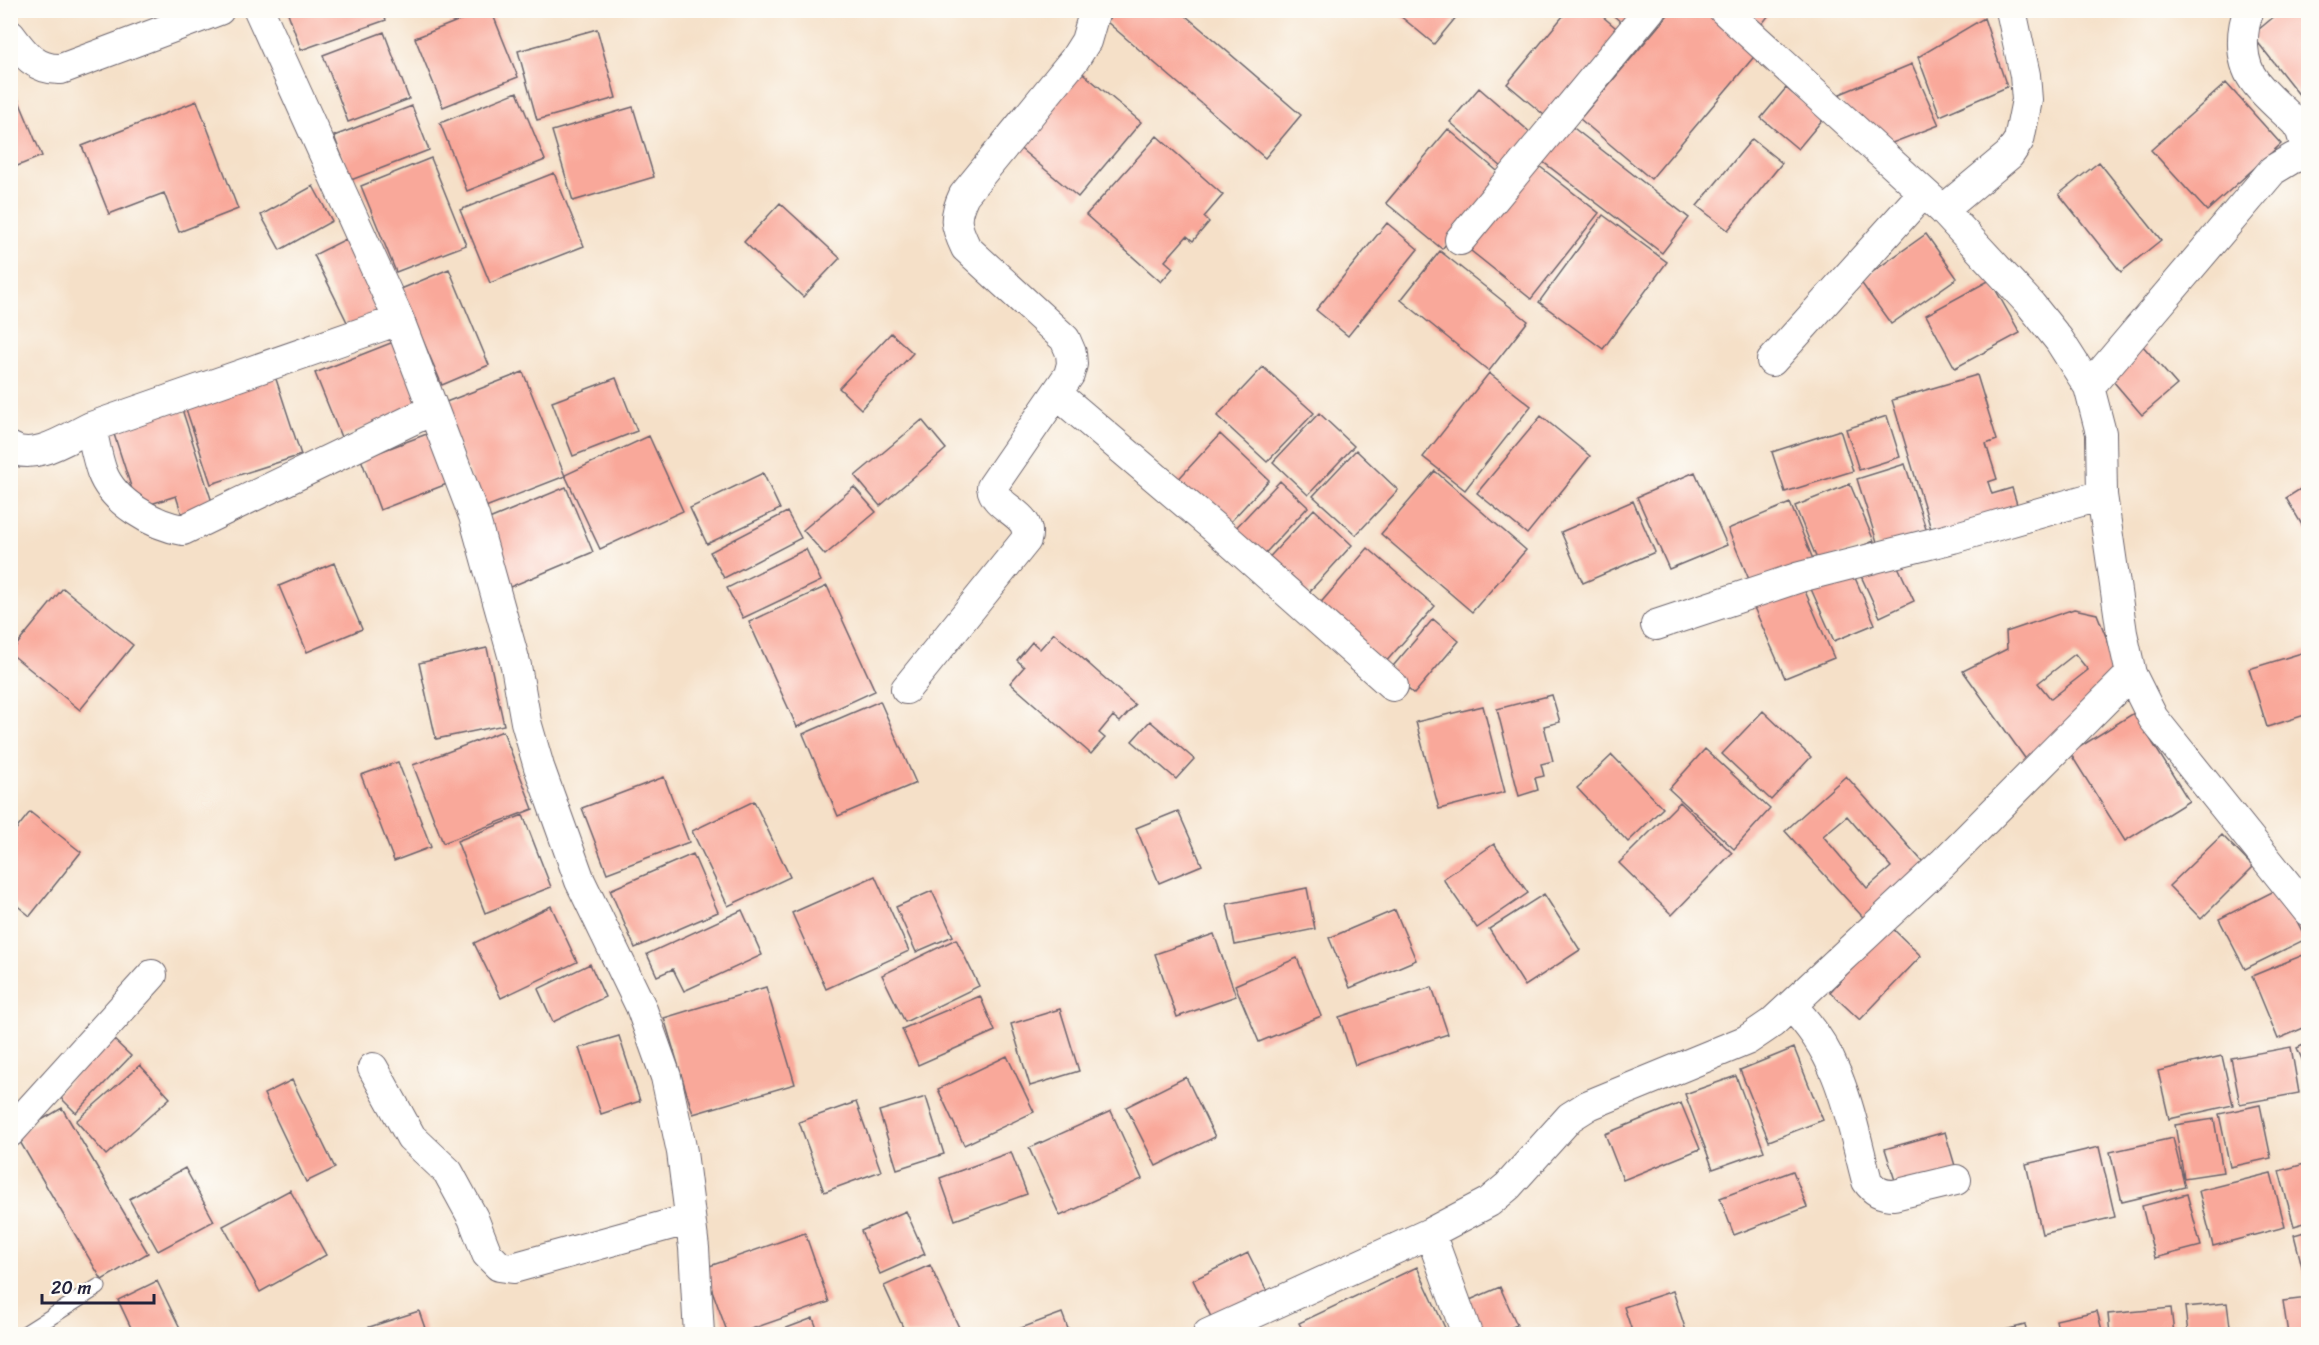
<svg xmlns="http://www.w3.org/2000/svg" width="2319" height="1345" viewBox="0 0 2319 1345" font-family="Sriracha,sans-serif">
	<style>
		.building { fill: #f9a89a; fill-rule: evenodd }
		.lines { fill: none; stroke-linecap: round; stroke-linejoin: round }
		.lane-casing { stroke: #6c646c; stroke-width: 17 }
		.street-casing { stroke: #6c646c; stroke-width: 32 }
		.lane { stroke: #fff; stroke-width: 15 }
		.street { stroke: #fff; stroke-width: 30 }
	</style>
	<rect width="100%" height="100%" fill="#fdfcf7"/>
	<filter id="ink" filterUnits="userSpaceOnUse"><feTurbulence type="fractalNoise" baseFrequency=".0167" numOctaves="2"/><feDisplacementMap in="SourceGraphic" scale="12" xChannelSelector="R" yChannelSelector="G"/><feConvolveMatrix kernelMatrix="1 2 1 2 8 2 1 2 1" color-interpolation-filters="sRGB"/></filter>
	<filter id="wash" filterUnits="userSpaceOnUse"><feTurbulence type="fractalNoise" baseFrequency=".008" numOctaves="4" result="noise"/><feDisplacementMap in="SourceGraphic" scale="24" xChannelSelector="R" yChannelSelector="G"/><feGaussianBlur stdDeviation="1.35" result="paint"/><feColorMatrix in="noise" values="0 0 0 0 0 0 0 0 0 0 0 0 0 0 0 0 0 1.4 0 .05"/><feComposite in="paint" operator="in"/></filter>
	<g filter="url(#wash)">
		<rect width="100%" height="100%" fill="#f5e0c8"/>
		<g id="blocks">
			<path class="building" d="M287,10H382L386,20L301,50Z
				M485,10H491L518,77L443,107L415,38Z
				M1117,10H1179L1301,115L1265,158L1107,22Z
				M1393,10H1462L1434,44Z
				M1568,10H1595L1622,33L1550,120L1507,84Z
				M1607,10H1645L1629,29Z
				M1672,10H1709L1758,52L1651,179L1580,119Z
				M1746,10H1773L1762,24Z
				M2282,10H2303L2308,18V106L2252,35Z
				M1984,18L2007,87L1940,116L1918,57Z
				M597,29L616,98L537,120L518,51Z
				M384,32L409,99L348,122L323,55Z
				M1912,64L1939,125L1887,145L1846,112L1840,94Z
				M1079,70L1141,122L1078,197L1016,145Z
				M2226,83L2281,144L2207,211L2151,150Z
				M1479,88L1532,134L1503,168L1450,122Z
				M1786,88L1823,119L1798,149L1761,118Z
				M14,89L42,156L10,169V90Z
				M517,92L545,160L467,191L440,123Z
				M197,101L238,209L179,232L164,193L109,214L82,146Z
				M412,106L429,150L351,180L334,136Z
				M633,107L654,177L573,201L552,131Z
				M1566,122L1689,218L1662,253L1538,158Z
				M1448,129L1503,176L1442,249L1386,203Z
				M1157,136L1223,195L1204,217L1209,222L1193,241L1187,236L1165,261L1173,268L1161,282L1086,215Z
				M1752,139L1782,163L1728,230L1697,206Z
				M431,158L466,245L396,272L361,186Z
				M1534,162L1599,213L1531,299L1466,247Z
				M2099,162L2161,240L2121,272L2059,194Z
				M554,173L584,246L490,283L460,210Z
				M313,186L332,221L280,250L261,215Z
				M780,203L840,258L803,297L744,242Z
				M1603,215L1667,262L1603,349L1539,302Z
				M1387,223L1418,249L1348,336L1316,310Z
				M1926,234L1957,278L1891,324L1860,281Z
				M346,239L382,311L349,326L314,255Z
				M1440,251L1528,321L1489,371L1401,300Z
				M449,269L489,365L442,385L401,289Z
				M1990,280L2020,333L1955,368L1926,315Z
				M891,333L913,353L861,409L839,388Z
				M396,341L421,406L341,437L315,373Z
				M2142,345L2177,385L2142,415L2107,374Z
				M1263,367L1314,413L1267,462L1217,416Z
				M273,370L301,455L211,484L183,400Z
				M523,372L565,476L483,508L441,404Z
				M1489,373L1531,406L1465,490L1423,457Z
				M1977,375L1997,440L1986,444L1997,479L1988,482L1992,494L2012,488L2020,514L1934,539L1892,400Z
				M616,378L637,431L573,456L552,402Z
				M180,403L213,505L182,515L176,496L138,508L111,425Z
				M1319,413L1354,446L1308,495L1273,462Z
				M1541,416L1590,456L1527,534L1477,493Z
				M1887,416L1900,457L1859,470L1846,429Z
				M922,420L946,449L880,506L855,476Z
				M1840,430L1853,471L1785,492L1772,452Z
				M432,432L452,482L380,510L361,459Z
				M1220,434L1269,480L1222,531L1173,485Z
				M649,436L683,511L600,549L565,475Z
				M1356,450L1398,490L1356,535L1313,496Z
				M1905,464L1927,532L1879,548L1857,479Z
				M1435,471L1526,550L1472,612L1381,534Z
				M1695,472L1727,545L1669,569L1637,497Z
				M763,473L780,509L707,544L690,508Z
				M1280,481L1308,507L1258,561L1230,534Z
				M1850,484L1874,541L1819,564L1795,506Z
				M2308,484V535L2286,498Z
				M566,487L593,552L510,587L482,522Z
				M854,487L876,512L825,555L803,530Z
				M1633,501L1655,552L1583,583L1561,532Z
				M1790,503L1815,564L1753,589L1728,529Z
				M1314,509L1352,545L1300,602L1261,566Z
				M787,512L801,538L724,578L710,552Z
				M1368,548L1435,606L1384,664L1317,607Z
				M806,549L821,581L743,618L727,588Z
				M1895,560L1914,601L1880,617L1861,576Z
				M334,563L362,629L307,652L279,586Z
				M1852,571L1875,624L1834,641L1811,589Z
				M1801,582L1834,658L1785,678L1752,603Z
				M827,586L875,691L797,727L749,622Z
				M63,588L133,645L80,710L10,653Z
				M2074,609L2097,614L2116,662L2110,691L2032,768L1963,671L2007,649L2006,632ZM2075,654L2088,670L2051,699L2038,683Z
				M1433,619L1459,641L1414,694L1388,672Z
				M1054,633L1135,705L1120,722L1113,716L1099,733L1105,738L1091,754L1010,683L1024,667L1017,660L1032,642L1040,649Z
				M487,648L504,725L436,739L419,663Z
				M2308,651V714L2267,727L2249,669Z
				M1552,695L1560,722L1544,726L1553,761L1541,764L1544,776L1535,778L1538,790L1519,796L1497,709Z
				M880,701L916,783L838,816L803,734Z
				M1483,706L1505,792L1439,809L1416,722Z
				M1763,711L1811,757L1771,800L1722,754Z
				M2134,713L2189,801L2125,841L2070,753Z
				M1150,721L1194,759L1176,779L1132,741Z
				M503,731L533,809L443,843L413,765Z
				M1705,749L1770,809L1734,849L1669,789Z
				M1612,755L1663,808L1628,842L1577,788Z
				M398,762L431,847L394,861L361,775Z
				M1846,776L1931,871L1870,925L1785,831ZM1847,816L1891,867L1867,888L1823,836Z
				M664,777L689,842L607,873L582,808Z
				M754,801L790,877L728,906L692,831Z
				M1680,802L1732,853L1672,915L1619,863Z
				M1178,811L1202,865L1159,883L1136,828Z
				M30,812L81,852L30,916L10,900V837Z
				M523,815L551,887L485,913L457,841Z
				M2222,835L2253,867L2201,919L2169,886Z
				M1494,844L1528,893L1477,928L1443,879Z
				M693,854L718,912L635,948L610,890Z
				M875,876L909,951L826,989L792,913Z
				M1307,888L1315,929L1235,945L1227,904Z
				M2280,888L2306,939L2245,969L2219,919Z
				M932,891L953,936L916,952L896,907Z
				M1544,894L1580,950L1525,986L1489,929Z
				M551,906L577,962L501,998L474,943Z
				M742,910L762,955L684,991L673,969L657,976L647,954Z
				M1395,910L1416,960L1350,988L1329,938Z
				M1891,927L1921,956L1860,1020L1830,992Z
				M1214,934L1236,996L1177,1017L1155,954Z
				M956,939L979,986L905,1022L882,975Z
				M2308,953V1026L2278,1039L2252,976Z
				M1297,958L1321,1016L1259,1042L1235,985Z
				M590,964L605,997L553,1022L538,989Z
				M766,987L795,1084L693,1114L664,1018Z
				M1432,987L1448,1034L1355,1065L1339,1017Z
				M980,996L995,1031L918,1065L902,1029Z
				M1060,1009L1079,1071L1030,1086L1011,1024Z
				M619,1036L640,1101L601,1114L579,1048Z
				M111,1037L131,1056L76,1113L57,1094Z
				M2308,1043V1073L2297,1048Z
				M2291,1047L2299,1093L2240,1104L2231,1058Z
				M1794,1048L1823,1120L1769,1141L1740,1070Z
				M1007,1056L1034,1112L964,1145L938,1089Z
				M2222,1056L2233,1105L2169,1119L2158,1071Z
				M140,1065L170,1098L106,1155L76,1121Z
				M1736,1076L1764,1151L1713,1169L1685,1094Z
				M1186,1077L1215,1137L1156,1166L1126,1107Z
				M292,1080L335,1168L306,1182L264,1094Z
				M926,1097L944,1154L897,1169L879,1111Z
				M856,1102L881,1171L824,1192L799,1122Z
				M1681,1103L1700,1149L1623,1180L1605,1134Z
				M2260,1105L2271,1158L2230,1167L2219,1114Z
				M62,1108L148,1253L102,1280L16,1135Z
				M1111,1111L1142,1179L1060,1216L1029,1148Z
				M2214,1119L2223,1172L2184,1178L2175,1125Z
				M1945,1132L1958,1176L1899,1193L1885,1149Z
				M2173,1138L2185,1187L2122,1202L2110,1152Z
				M2099,1147L2115,1217L2042,1234L2026,1164Z
				M1011,1152L1027,1194L955,1220L940,1178Z
				M2308,1163V1222L2294,1226L2279,1171Z
				M185,1168L214,1221L158,1251L129,1199Z
				M1793,1171L1807,1207L1734,1235L1720,1198Z
				M2271,1173L2285,1227L2213,1246L2199,1191Z
				M290,1190L326,1255L260,1292L223,1226Z
				M2187,1194L2201,1246L2155,1258L2142,1206Z
				M906,1211L925,1254L880,1274L861,1231Z
				M2308,1231V1290L2294,1235Z
				M805,1233L829,1302L737,1334H728L704,1268Z
				M1248,1253L1270,1297L1215,1325L1193,1280Z
				M930,1265L962,1334H906L884,1286Z
				M1417,1267L1446,1330L1436,1334H1305L1299,1323Z
				M157,1281L183,1334H134L118,1300Z
				M1500,1287L1517,1325L1496,1334H1477L1463,1303Z
				M1673,1291L1687,1334H1633L1624,1307Z
				M2308,1298V1334H2288L2283,1301Z
				M2227,1303L2231,1334H2188L2185,1307Z
				M2171,1308L2174,1334H2110L2108,1314Z
				M419,1311L427,1334H355L354,1332Z
				M2097,1311L2103,1334H2059L2056,1320Z
				M1062,1313L1070,1334H1005Z
				M813,1318L819,1334H771Z
				M2025,1325L2027,1334H1989Z"/>
		</g>
	</g>
	<g filter="url(#ink)">
		<use href="#blocks" fill-opacity="0" stroke="#6c646c" stroke-width="1.5"/>
		<g class="lines">
			<defs>
				<path id="lane" d="M24,1334L98,1287"/>
				<path id="street" d="M259,10L399,320L474,516L516,666L526,722L539,767L580,881L641,1007L666,1077L682,1152L694,1248L699,1334
					M1724,10L1943,210L2031,305L2059,340L2089,387L2101,433L2102,495L2122,633L2131,674L2153,718L2308,911
					M2249,10C2240,32 2240,64 2256,83C2267,97 2283,110 2296,123L2301,131L2308,154
					M10,35C24,54 36,70 61,69L219,10
					M1943,210L2009,155L2019,140L2027,100L2025,75L2011,10
					M1460,240L1650,10
					M1772,361L1923,193
					M2089,387L2273,170L2293,158L2308,154
					M1057,394L1216,529L1393,686
					M91,427C94,442 97,458 102,472C113,502 153,525 183,530L432,410
					M10,447C33,463 69,437 91,427L399,320
					M1656,625L1800,577L1953,538L2102,495
					M906,689L1026,540C1034,513 995,510 992,487L1069,375L1072,364L1071,353L1065,339L966,248C955,225 953,218 964,195L1074,60L1086,41L1095,10
					M1791,1006C1841,1054 1850,1117 1867,1181C1874,1191 1881,1195 1894,1195L1956,1180
					M373,1068L411,1137L448,1172L473,1218L487,1254L499,1266L513,1268L690,1219
					M10,1132L152,975
					M1430,1233L1467,1334
					M1208,1334L1430,1233L1489,1202L1508,1186L1570,1117L1589,1105L1747,1040L1772,1023L1943,863L2131,674"/>
			</defs>
			<use href="#lane" class="lane-casing"/>
			<use href="#street" class="street-casing"/>
			<use href="#lane" class="lane"/>
			<use href="#street" class="street"/>
		</g>
	</g>
	<rect width="2319" height="1345" fill="none" stroke="#fdfcf7" stroke-width="36"/>
	<path d="M42 1294v9h112v-9" fill="none" stroke="#22223b" stroke-width="3"/>
	<text x="51" y="1294" font-size="18" fill="#22223b" stroke="#fdfcf7" stroke-width="4.5" paint-order="stroke">20 m</text>
</svg>
